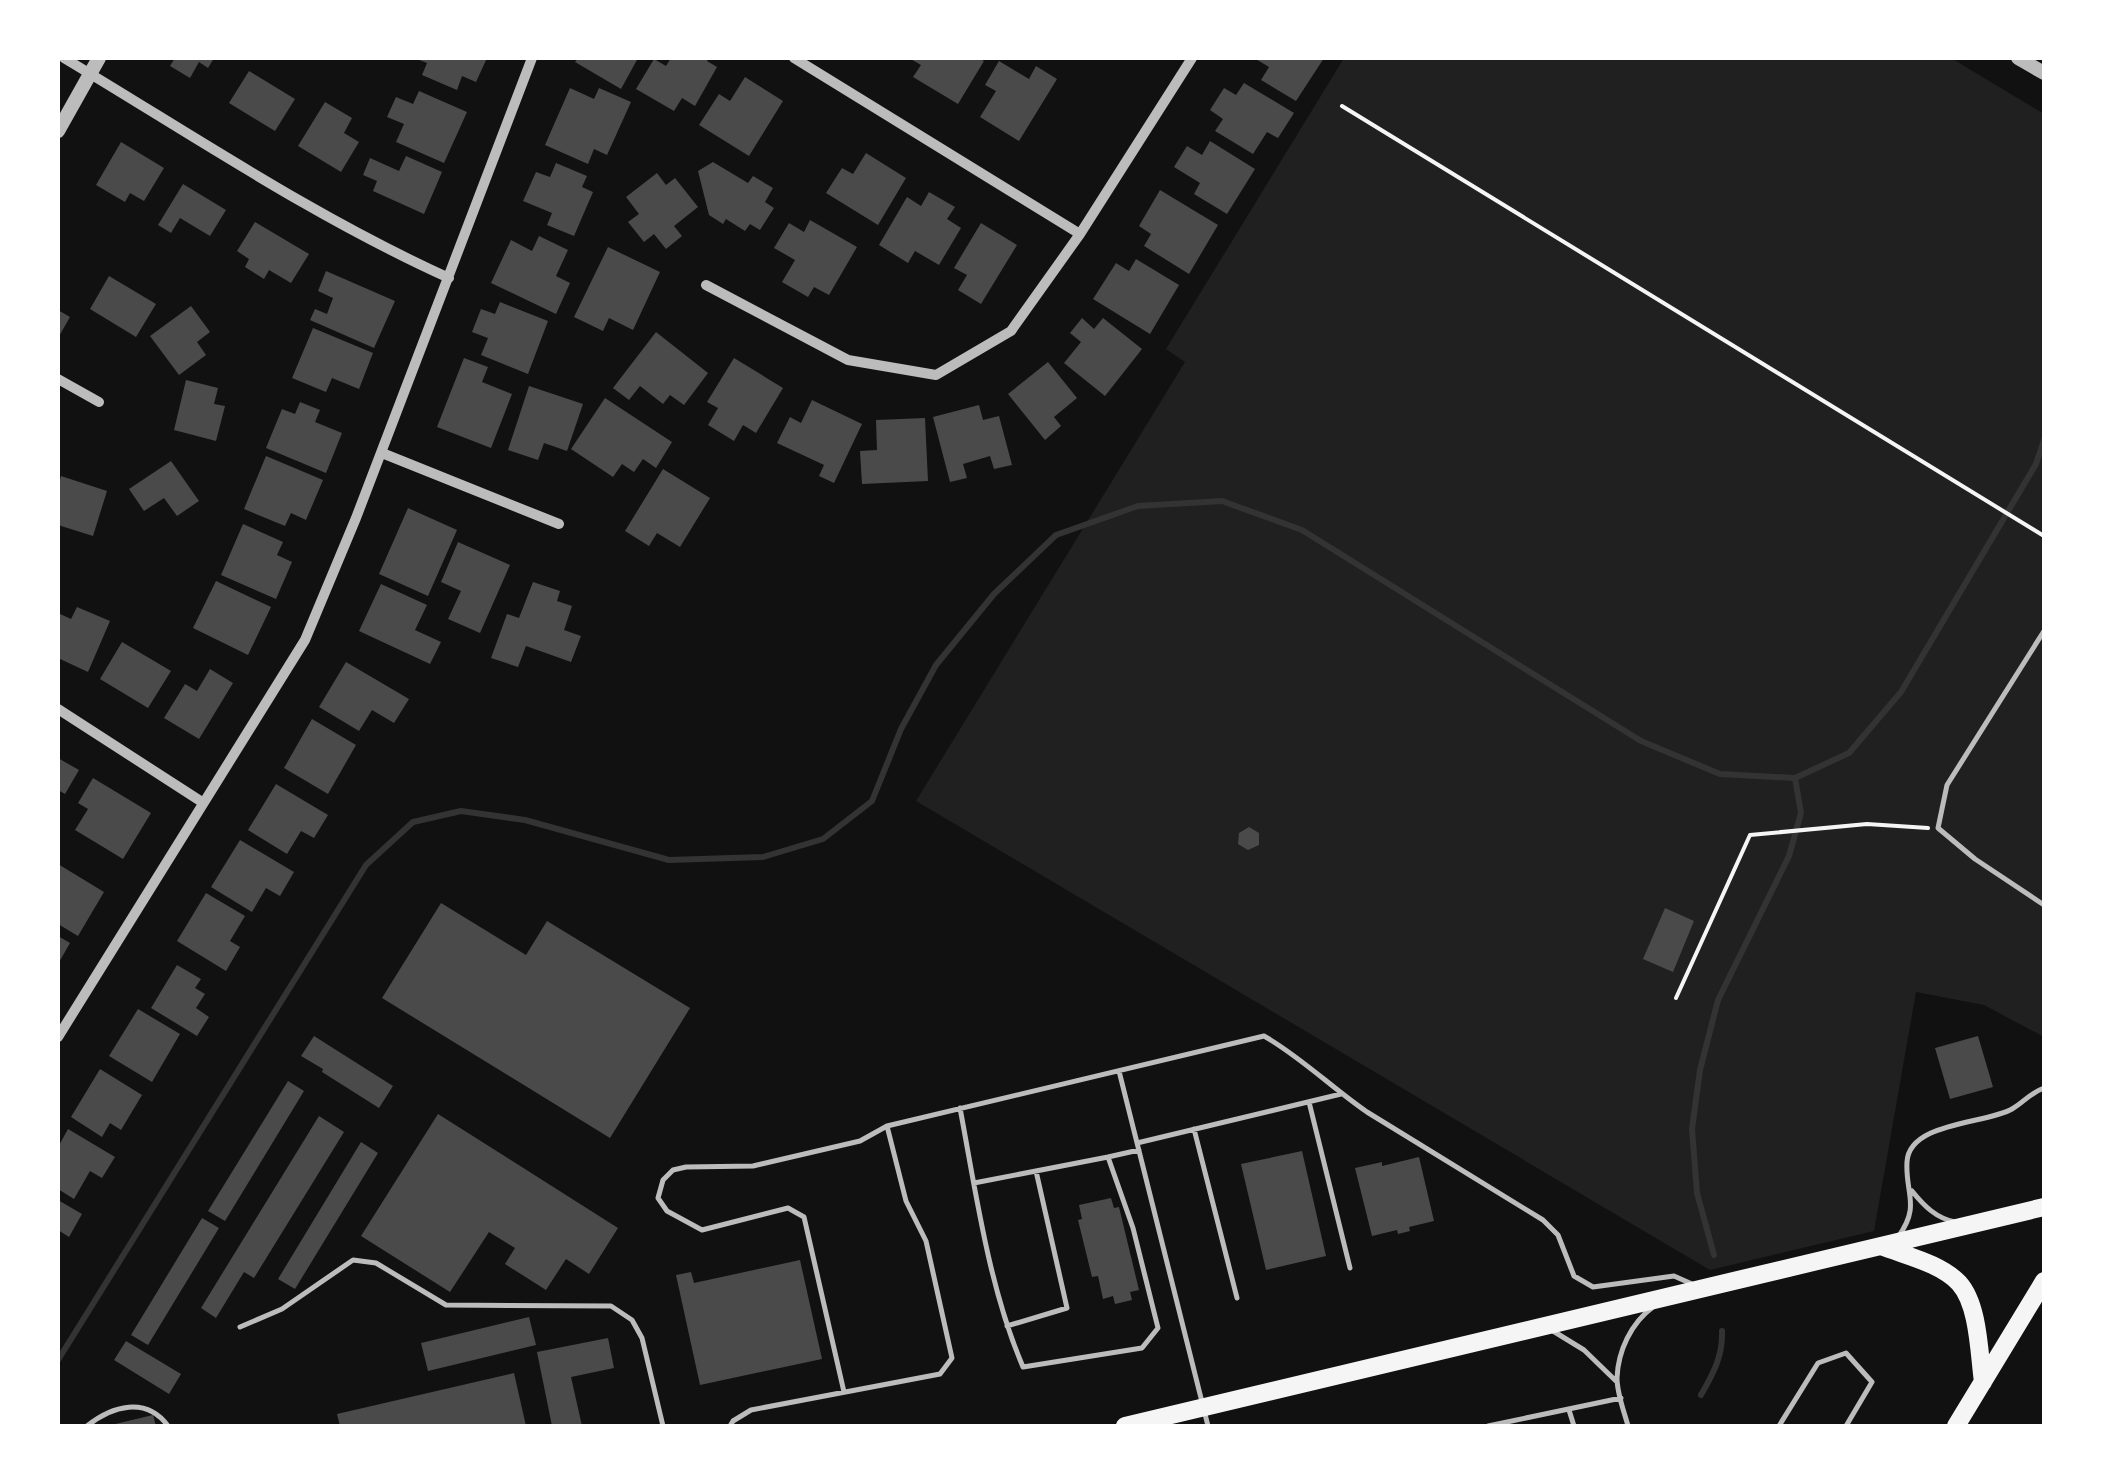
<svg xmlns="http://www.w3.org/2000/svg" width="2102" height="1484" viewBox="0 0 2102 1484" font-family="'Space Grotesk',sans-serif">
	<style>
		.green { fill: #202020 }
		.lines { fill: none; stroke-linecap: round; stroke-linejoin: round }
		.stream { stroke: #333; stroke-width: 6 }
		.building { fill: #4a4a4a }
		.path { stroke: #f5f5f5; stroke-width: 4 }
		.service { stroke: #bcbcbc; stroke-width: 5 }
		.minor { stroke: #bcbcbc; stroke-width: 10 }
		.tertiary { stroke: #bcbcbc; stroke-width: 14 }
		.primary { stroke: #f5f5f5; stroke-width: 18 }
	</style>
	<rect width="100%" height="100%" fill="#111"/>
	<path class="green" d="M1344,58H1951L2044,114V1037L1984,1005L1916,992L1874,1231L1710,1270L916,801L1185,362L1166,349Z"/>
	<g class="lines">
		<path class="stream" d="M1714,1255L1697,1193L1692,1129L1700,1070L1718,1000L1789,856L1801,813L1795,778
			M58,1360L366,865L413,822L461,811L525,820L669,860L763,857L823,839L872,801L901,729L936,665L994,594L1056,535L1138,506L1222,501L1302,530L1641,741L1720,774L1795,778L1849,753L1901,692L2036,464L2044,440
			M1701,1395C1713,1374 1723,1356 1722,1331"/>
	</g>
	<path class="building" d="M175,58H214L208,68L199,62L190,78L170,66Z
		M414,58H487L476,82L462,76L457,90L422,75L427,63Z
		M578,58H638L621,89L575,62Z
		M671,58H709L707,61L717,67L695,106L682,98L674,111L636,89L654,59L666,66Z
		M909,58H978L984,61L958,104L913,77L921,65Z
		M1254,58H1324L1296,101L1261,80L1269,67Z
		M999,61L1029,79L1036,66L1057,79L1019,141L980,117L996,91L985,85Z
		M249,71L295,99L275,131L229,103Z
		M745,77L783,101L749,156L699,125L719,94L730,101Z
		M1244,83L1294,113L1278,138L1267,132L1253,154L1215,131L1223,119L1210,110L1224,88L1236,95Z
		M570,88L594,99L599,88L631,102L607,155L594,149L588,164L545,145Z
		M419,91L467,112L444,163L396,142L404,124L387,117L396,97L413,104Z
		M325,102L352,118L344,133L359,142L341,172L298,146Z
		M1210,141L1255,169L1227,214L1194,194L1200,183L1174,167L1187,146L1202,155Z
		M121,142L164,168L144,201L130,193L125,202L96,185Z
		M866,153L906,178L878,225L826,193L842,168L853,174Z
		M406,156L442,172L424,214L373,191L377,181L363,175L370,158L399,171Z
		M713,162L748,183L753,176L773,188L765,202L774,208L760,230L750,224L745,231L726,219L723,224L709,215L698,171Z
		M556,163L587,176L582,187L593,192L574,236L547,225L552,213L523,201L536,172L550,177Z
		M657,173L666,185L675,178L698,207L674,226L682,236L666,249L654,234L644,242L628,222L639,214L626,197Z
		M183,184L226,210L210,236L180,218L171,233L158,225Z
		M1160,190L1218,225L1189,274L1144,246L1151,234L1139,226Z
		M929,192L955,207L947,219L961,228L939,265L915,251L908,263L879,245L907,197L921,206Z
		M810,220L857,247L829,295L814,287L808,297L782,282L795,260L774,248L789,223L804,232Z
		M255,222L309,254L291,283L269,270L264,279L245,267L249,259L237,251Z
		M981,223L1017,245L981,304L958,290L967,275L954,268Z
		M539,236L568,250L556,276L570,283L556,314L491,283L511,240L532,251Z
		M608,247L660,272L633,330L609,318L603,331L574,317Z
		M1136,259L1179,285L1150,334L1093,299L1116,263L1129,271Z
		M326,271L395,301L374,348L310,320L315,309L327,314L333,298L318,291Z
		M109,276L156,304L136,337L90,309Z
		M500,302L548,321L528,374L481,355L488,338L472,332L481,309L495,314Z
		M191,306L210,332L197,342L206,355L179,375L150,336Z
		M58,310L70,317L58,338Z
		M1082,318L1094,329L1103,318L1142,349L1105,396L1064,363L1081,342L1070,333Z
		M313,328L373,353L359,389L332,378L326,392L292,378Z
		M656,332L708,373L684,405L670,395L663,404L640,386L629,400L613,388Z
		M464,358L488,367L482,382L512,394L491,448L437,427Z
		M734,358L783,388L756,433L743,425L734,441L708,425L718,408L707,402Z
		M1048,362L1077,398L1054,417L1061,426L1045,440L1008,394Z
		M186,380L218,388L214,404L225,406L216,441L174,430Z
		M529,386L583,404L567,451L544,443L538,460L508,450Z
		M605,398L672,442L656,468L643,459L634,472L622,464L613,477L571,449Z
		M812,400L862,424L834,483L819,476L824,465L777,443L790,417L801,423Z
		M300,402L320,410L315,422L342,433L326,473L266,448L282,409L295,414Z
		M979,405L983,420L999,416L1012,465L994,469L990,456L963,464L967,478L950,482L933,417Z
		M925,418L928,481L862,484L860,451L877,450L876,420Z
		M266,456L323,480L306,520L291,513L285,526L244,509Z
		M171,461L199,501L177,516L164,498L144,511L129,489Z
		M663,469L710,498L680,547L657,533L649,546L625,531Z
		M61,476L107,491L93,536L58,525V487Z
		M408,508L457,530L428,596L379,574Z
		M243,524L283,542L277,555L292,562L276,599L221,575Z
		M458,542L510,565L480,633L448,619L461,591L441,582Z
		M216,581L271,607L248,655L193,628Z
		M533,582L560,591L557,601L572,606L564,630L581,636L571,662L526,646L518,667L491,658L507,614L519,618Z
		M381,584L427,605L415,630L441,642L430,664L359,631Z
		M77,607L110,621L88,672L58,658V613L71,619Z
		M122,642L171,671L148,708L100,679Z
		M346,662L409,699L394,723L372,710L359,731L319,707Z
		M210,669L233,683L199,739L164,718L185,684L197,691Z
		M312,719L356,745L328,794L284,768Z
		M58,758L79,770L65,794L58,790Z
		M93,778L151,813L123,859L75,830L88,809L78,803Z
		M276,784L328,815L314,838L301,831L287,854L248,830Z
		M1249,827L1259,833V845L1248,850L1238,844L1239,833Z
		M240,840L294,872L280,896L266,888L252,912L211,887Z
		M58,864L104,892L78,936L58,924Z
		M206,893L245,916L230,941L240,947L226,971L177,941Z
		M441,903L526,955L547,921L690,1008L610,1138L382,998Z
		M1665,908L1694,921L1673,972L1643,959Z
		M58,936L70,943L58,964Z
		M177,965L201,979L195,988L205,994L196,1008L209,1017L197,1036L151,1008Z
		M138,1009L180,1034L152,1082L109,1056Z
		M314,1036L393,1086L379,1108L322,1072L323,1069L301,1056Z
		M1978,1036L1993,1087L1950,1099L1935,1048Z
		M100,1069L142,1095L121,1130L110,1123L102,1137L71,1117Z
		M288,1081L304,1091L225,1221L208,1211Z
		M438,1114L618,1228L589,1274L566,1259L546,1290L505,1264L515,1248L489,1232L450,1292L361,1236Z
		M319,1116L344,1132L254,1278L244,1272L216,1318L201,1308Z
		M68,1129L115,1157L102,1178L90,1171L74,1199L58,1189V1147Z
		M361,1142L378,1153L295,1289L278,1279Z
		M1302,1151L1326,1256L1266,1270L1241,1164Z
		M1419,1157L1434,1221L1409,1227L1410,1231L1398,1234L1397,1230L1372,1236L1355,1168L1382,1162V1166Z
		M1111,1198L1114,1208L1119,1207L1139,1290L1130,1292L1132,1300L1115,1304L1113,1296L1103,1299L1098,1276L1092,1277L1078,1220L1082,1219L1079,1205Z
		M58,1200L82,1214L69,1237L58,1230Z
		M202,1218L219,1228L148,1345L131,1335Z
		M800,1260L822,1359L700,1385L676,1275L691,1272L694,1283Z
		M529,1317L536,1345L428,1371L421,1343Z
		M608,1338L614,1368L571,1377L582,1426H552L537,1352Z
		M126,1341L181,1374L169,1394L114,1360Z
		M514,1373L526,1426H340L337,1414Z
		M153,1415L156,1426H111V1425Z"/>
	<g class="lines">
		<path class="path" d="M1342,106L2044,536
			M1676,998L1750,835L1867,824L1928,828"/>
		<path class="service" d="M2044,631L1947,785L1938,828L1975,859L2044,905
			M1119,1071L1208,1426
			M1309,1102L1350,1268
			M960,1108C976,1193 989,1288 1023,1367L1142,1348L1158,1328L1133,1228L1108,1157L1139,1150
			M1194,1129L1237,1298
			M1137,1143L1341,1094
			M974,1183L1108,1157
			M1912,1191C1924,1206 1936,1218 1955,1222
			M1898,1237C1921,1206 1905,1193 1907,1162C1909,1122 1986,1124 2012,1109C2024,1102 2030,1093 2044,1088
			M1007,1326L1067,1308L1036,1171
			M240,1327L282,1309L353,1260L376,1263L446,1305L611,1306L632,1320L642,1338L663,1426
			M1553,1331L1584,1350L1617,1382
			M844,1392L804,1217L788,1208L702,1230L667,1211L658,1198L663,1180L673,1170L686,1167L753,1166L860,1141L887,1126
			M1569,1410L1574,1426
			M87,1426C112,1406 146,1396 168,1426
			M730,1426L733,1421L751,1410L940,1374L952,1358L926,1241L906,1201L887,1126L1264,1036C1301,1057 1332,1088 1367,1112L1543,1220L1558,1235L1574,1276L1593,1287L1674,1276L1692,1284
			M1488,1426L1621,1398
			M1628,1426C1624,1411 1617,1394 1617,1378C1618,1351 1631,1323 1653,1307
			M1779,1426L1818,1363L1846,1353L1872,1382L1846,1426"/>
		<path class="minor" d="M64,58C191,134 314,217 449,278
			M794,58L1080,234
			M706,285L848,360L936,375L1011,331L1080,234L1192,58
			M58,379L99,402
			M382,453L559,524
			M58,709L202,802
			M58,1037L305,640L356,518L532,58"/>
		<path class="tertiary" d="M2018,58L2044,73
			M58,131L99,58"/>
		<path class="primary" d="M1881,1246C1906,1256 1940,1263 1959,1283C1979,1305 1979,1354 1983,1382
			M1125,1426L2044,1207
			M1956,1426L2044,1281"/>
	</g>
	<rect width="2102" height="1484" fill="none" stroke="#ffffff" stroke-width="120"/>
</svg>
